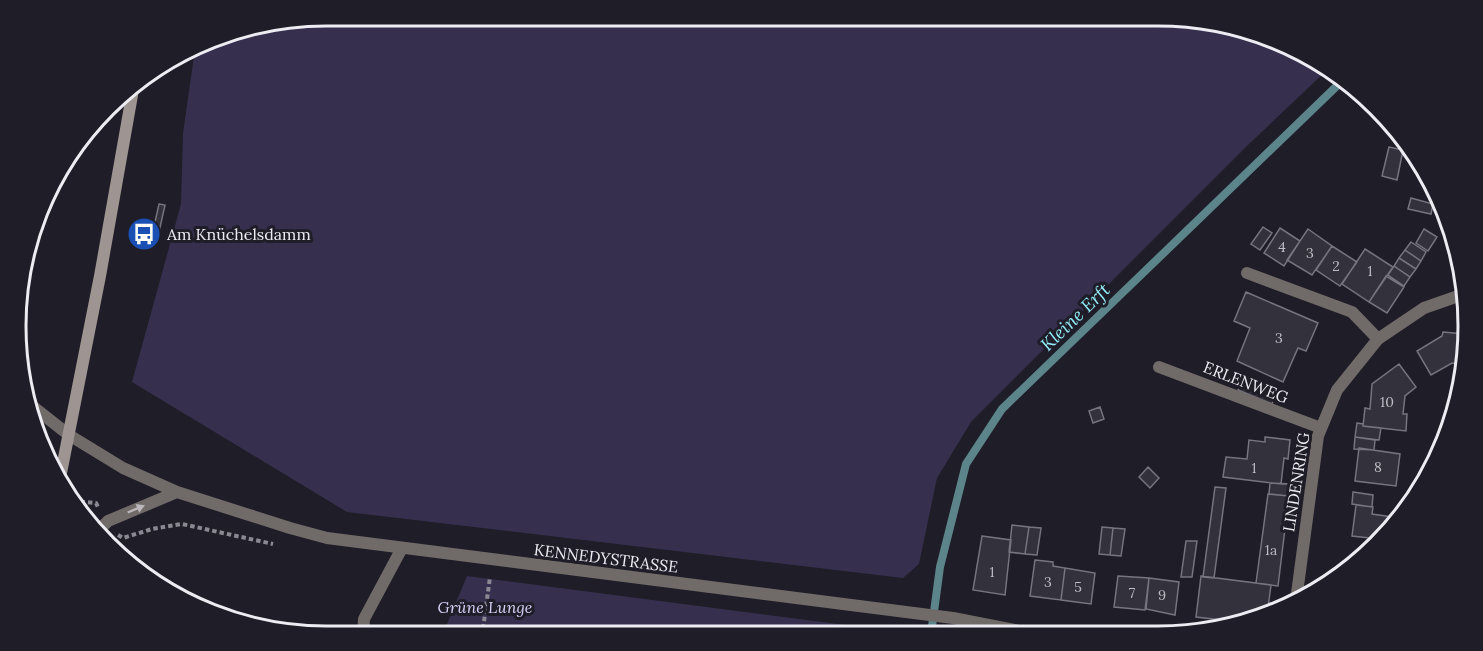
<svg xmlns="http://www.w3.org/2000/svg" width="1483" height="651" viewBox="0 0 1483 651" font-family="Lora,serif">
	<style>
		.green { fill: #36304e }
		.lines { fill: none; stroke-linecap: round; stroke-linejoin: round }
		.stream { stroke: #5c848b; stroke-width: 8 }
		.building { fill: #33313b; stroke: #76747f; stroke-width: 1.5 }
		.path { stroke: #8a8891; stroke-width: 4; stroke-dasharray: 4.5 3; stroke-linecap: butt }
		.service { stroke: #706a68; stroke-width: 12 }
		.minor { stroke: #706a68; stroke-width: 12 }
		.secondary { stroke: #9e9592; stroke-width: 12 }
		.oneway { fill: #bbb8bb }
		.labels { text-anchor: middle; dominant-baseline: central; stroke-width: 6; stroke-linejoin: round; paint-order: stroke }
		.number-label { font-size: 14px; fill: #bebdc5 }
		.poi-label { font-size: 16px; fill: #edecf3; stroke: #1f1d27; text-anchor: start }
		.street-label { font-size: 16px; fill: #edecf3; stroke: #1f1d27 }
		.park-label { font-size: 16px; font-style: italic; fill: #d6d0f7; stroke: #1f1d27 }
		.water-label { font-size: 18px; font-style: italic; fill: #91eef9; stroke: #1f1d27 }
		.rim { fill: none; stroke: #edecf3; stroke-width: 3 }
	</style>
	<rect width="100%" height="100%" fill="#1f1d27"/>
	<path class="green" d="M326,15H1158L1258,32L1326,71L1249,144L971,422L937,478L919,564L903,578L347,512L132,382L181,204L183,133L195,49L225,32Z
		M467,576L915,634L442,636Z"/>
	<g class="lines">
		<path class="stream" d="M931,634L940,567L966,464L1002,409L1342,81"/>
	</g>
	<path class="building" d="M1389,147L1403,150L1397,180L1382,176Z
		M1411,198L1433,204L1431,214L1408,209Z
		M159,204L165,205L159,232L153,231Z
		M1263,227L1272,233L1260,250L1251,244Z
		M1280,228L1300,241L1284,266L1264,253Z
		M1308,229L1332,246L1312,275L1287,260Z
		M1424,229L1437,237L1428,251L1416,243Z
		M1411,242L1426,252L1421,261L1405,250Z
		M1332,246L1357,262L1340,286L1316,270Z
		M1365,249L1393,267L1369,302L1342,284Z
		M1405,250L1421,261L1416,269L1399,258Z
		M1399,258L1416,269L1410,277L1394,266Z
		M1394,266L1410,277L1404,286L1388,275Z
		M1386,276L1404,287L1387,313L1369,302Z
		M1246,292L1318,323L1306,351L1298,348L1283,382L1237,361L1250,328L1234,321Z
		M1443,332L1464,334L1460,364L1452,363L1431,375L1417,351L1442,336Z
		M1399,364L1416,387L1405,396L1403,414H1407L1406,431L1363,426L1365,408L1370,409L1372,384Z
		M1244,376L1277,390L1272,404L1238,390Z
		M1100,407L1104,419L1093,423L1089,411Z
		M1357,423L1363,424V426L1381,428L1379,440L1355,437Z
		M1265,437L1290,440L1288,459L1284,458L1281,484L1223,477L1226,457L1247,459L1249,440L1265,442Z
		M1355,437L1375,440L1374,450L1354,449Z
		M1359,448L1400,454L1396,486L1355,481Z
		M1148,467L1159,478L1150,488L1139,477Z
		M1270,483L1291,484L1289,496L1269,494Z
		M1215,487L1226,488L1214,578L1203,577Z
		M1353,492L1373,495L1372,507L1352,504Z
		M1268,494L1289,496L1278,586L1256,583Z
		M1356,505L1373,507L1372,514L1400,518L1379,539L1352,536Z
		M1012,525L1029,527L1025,554L1009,552Z
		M1029,527L1041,528L1037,555L1025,554Z
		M1102,527L1113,528L1110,555L1099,554Z
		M1113,528L1125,529L1121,556L1110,555Z
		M982,536L1011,540L1005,595L973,590Z
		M1186,541H1197L1192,577H1181Z
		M1035,560L1053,562V566L1065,568L1061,600L1030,596Z
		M1065,568L1095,573L1091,604L1061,600Z
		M1118,576L1149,578L1145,610L1114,607Z
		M1201,576L1271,585L1267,615L1240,622L1196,617Z
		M1149,578L1179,582L1175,615L1146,609Z"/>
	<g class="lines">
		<path class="path" d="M73,501L96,503L98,507
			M118,535L123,538L152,529L182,524L273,544
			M482,636L490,577"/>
		<path class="service" d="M1247,273L1352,312L1378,339
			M363,636L364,619L402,548"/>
		<path class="minor" d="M1159,367L1321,428
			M27,402L69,435L123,468L177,492L290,528L327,538L953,618L1035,634
			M98,531L108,521L177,492
			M1296,601L1318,436L1337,390L1378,339L1424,308L1464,294"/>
		<path class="secondary" d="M59,483L100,276L134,84"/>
	</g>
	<defs><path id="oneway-solid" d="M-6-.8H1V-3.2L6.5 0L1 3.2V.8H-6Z" transform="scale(1.5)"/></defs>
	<use class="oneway" href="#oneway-solid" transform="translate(136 509) rotate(-23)"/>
	<defs>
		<symbol id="bus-disc" viewBox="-11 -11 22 22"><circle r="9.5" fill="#1a4fb4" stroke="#1f1d27"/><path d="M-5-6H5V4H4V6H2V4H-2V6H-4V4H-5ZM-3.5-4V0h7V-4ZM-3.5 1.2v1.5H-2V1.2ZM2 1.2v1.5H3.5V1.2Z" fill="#fff"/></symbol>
	</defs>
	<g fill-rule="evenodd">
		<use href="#bus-disc" x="125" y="215" width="38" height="38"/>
	</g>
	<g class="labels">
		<g class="number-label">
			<text x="1282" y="247">4</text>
			<text x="1310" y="253">3</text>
			<text x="1336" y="266">2</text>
			<text x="1370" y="271">1</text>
			<text x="1279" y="338">3</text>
			<text x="1387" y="402">10</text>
			<text x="1378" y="467">8</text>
			<text x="1254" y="468">1</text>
			<text x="1271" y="550">1a</text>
			<text x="992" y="572">1</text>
			<text x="1048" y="582">3</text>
			<text x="1078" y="587">5</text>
			<text x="1132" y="593">7</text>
			<text x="1162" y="595">9</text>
		</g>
		<g class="poi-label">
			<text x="167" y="234">Am Knüchelsdamm</text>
		</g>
		<g class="street-label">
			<text transform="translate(1246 382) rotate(21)">ERLENWEG</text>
			<text transform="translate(1296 482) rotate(-81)">LINDENRING</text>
			<text transform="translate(606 558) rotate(7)">KENNEDYSTRASSE</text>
		</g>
		<g class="park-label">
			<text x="485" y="607">Grüne Lunge</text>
		</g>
		<g class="water-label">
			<text transform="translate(1075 317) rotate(-44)">Kleine Erft</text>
		</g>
	</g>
	<path d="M0 0H1483V651H0ZM326 26H1158A300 300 0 0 1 1458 326V326A300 300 0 0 1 1158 626H326A300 300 0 0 1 26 326V326A300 300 0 0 1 326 26Z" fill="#1f1d27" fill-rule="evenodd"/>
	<path class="rim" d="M326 26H1158A300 300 0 0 1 1458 326V326A300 300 0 0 1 1158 626H326A300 300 0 0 1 26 326V326A300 300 0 0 1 326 26Z"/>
</svg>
